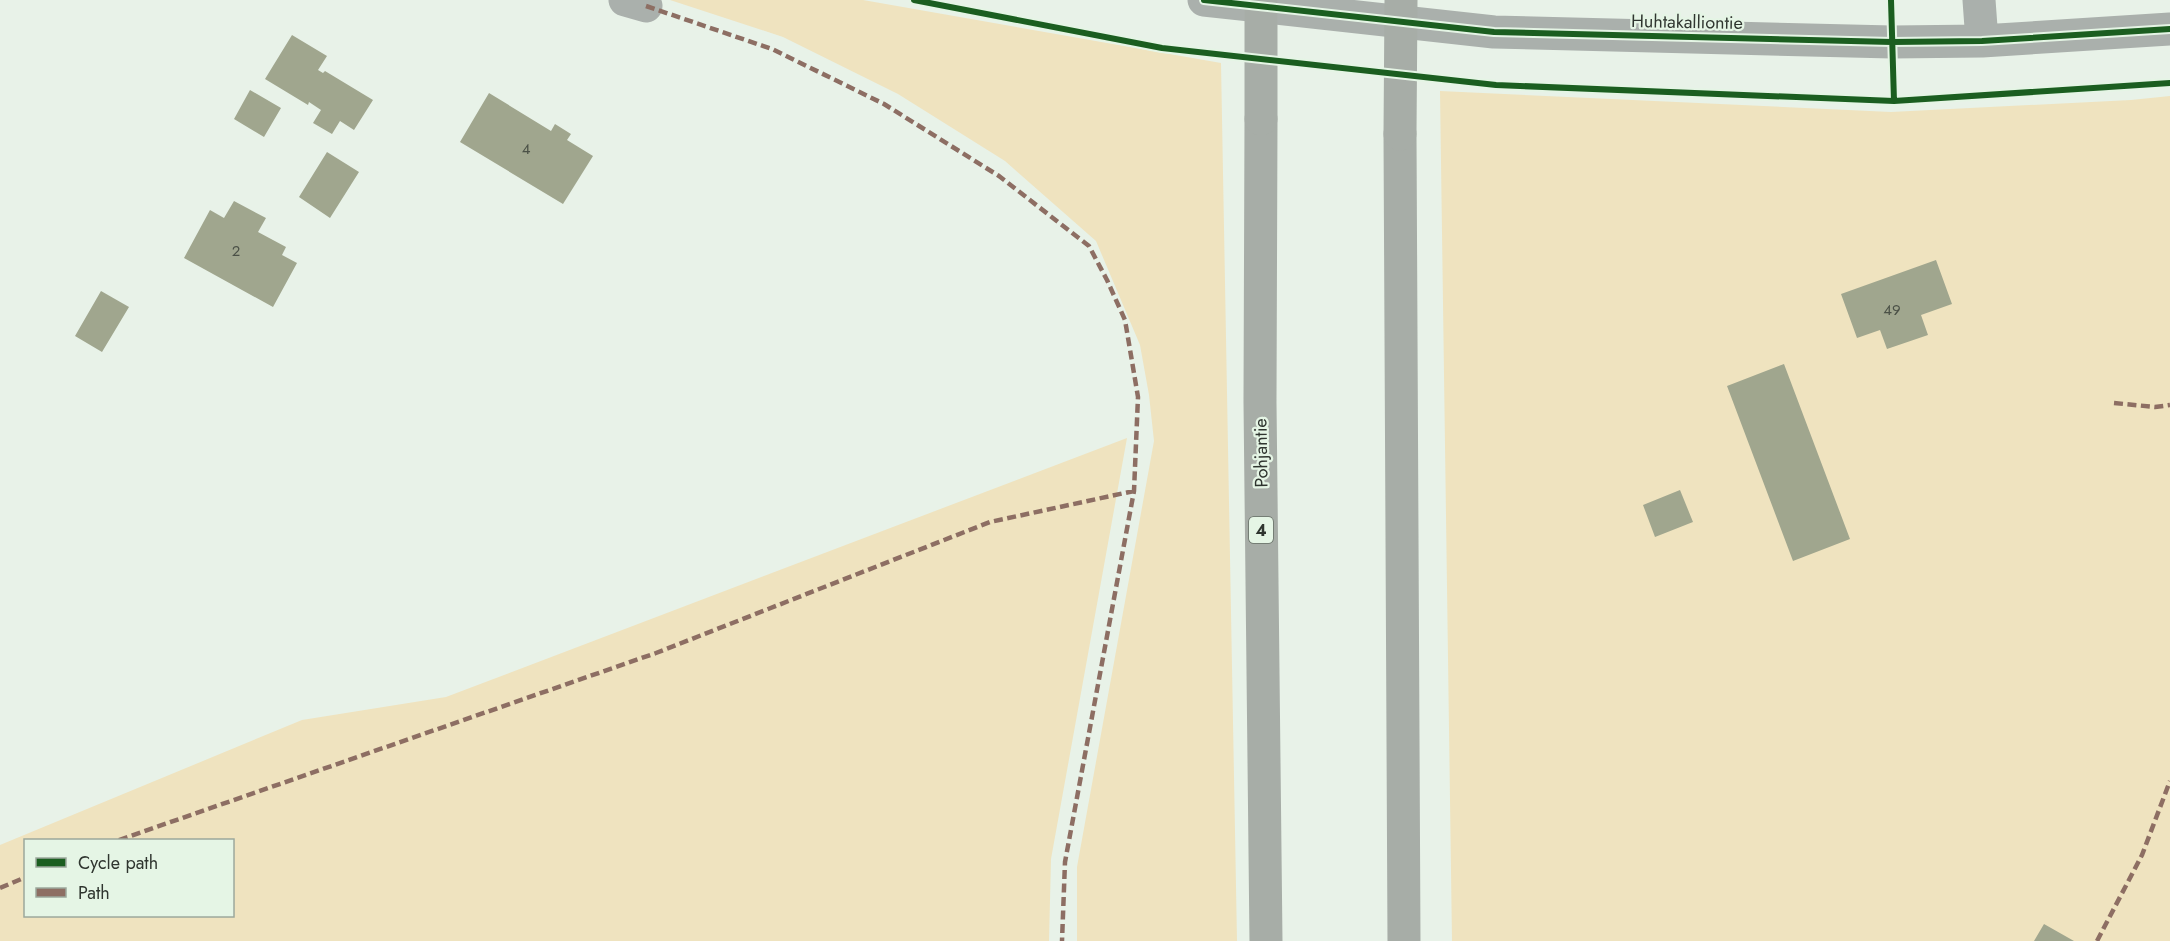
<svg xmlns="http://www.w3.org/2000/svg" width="2170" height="941" viewBox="0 0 2170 941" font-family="Jost,sans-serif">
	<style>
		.green { fill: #efe3bf; fill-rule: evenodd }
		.building { fill: #a0a68e }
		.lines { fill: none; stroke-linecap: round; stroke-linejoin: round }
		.minor { stroke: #aab0ac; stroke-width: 33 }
		.highway { stroke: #a7ada7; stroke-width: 33 }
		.highway-bridge { stroke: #a7ada7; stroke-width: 33 }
		.quiet { stroke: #8d6e63; stroke-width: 4.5; stroke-dasharray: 9 4.5; stroke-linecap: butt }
		.cycleway-casing { stroke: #e5f5e5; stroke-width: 10 }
		.cycleway { stroke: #1b5e20; stroke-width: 6 }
		.labels { text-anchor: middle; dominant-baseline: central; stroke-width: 4.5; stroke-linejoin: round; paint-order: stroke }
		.number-label { font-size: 15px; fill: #4b5147 }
		.shield { fill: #e5f5e5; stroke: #666f66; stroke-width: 1.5 }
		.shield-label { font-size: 16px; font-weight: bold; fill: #2f352f }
		.street-label { font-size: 18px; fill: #2f352f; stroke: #e5f5e5 }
	</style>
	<rect width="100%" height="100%" fill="#e8f2e8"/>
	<path class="green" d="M670,0H863L1221,63L1237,941H1077V867L1154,441L1149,395L1140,345L1096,241L1005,161L898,94L783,37Z
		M1440,91L1891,112L2131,100L2170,96V941H1452Z
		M1127,438L1051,859L1049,941H0V845L302,720L446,697ZM26,840H232V916H26Z"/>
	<path class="building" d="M292,35L327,56L318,70L323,73L325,71L373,100L354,130L340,121L332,134L313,123L321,110L309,102L308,105L265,79Z
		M250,90L281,108L264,137L234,119Z
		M489,93L551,131L555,124L571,134L567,140L593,156L563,204L460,142Z
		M327,152L359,172L330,218L299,197Z
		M234,201L266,218L258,232L286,247L282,255L297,263L273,307L184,258L210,210L224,218Z
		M1936,260L1952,304L1921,315L1928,335L1887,349L1880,330L1857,338L1841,294Z
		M101,291L129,307L102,352L75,336Z
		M1784,364L1850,539L1793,561L1727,386Z
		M1680,490L1693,522L1655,537L1643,505Z
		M2044,924L2074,941H2034Z"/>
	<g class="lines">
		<path class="minor" d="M625,0L646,6
			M1204,0L1494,32L1892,42L1982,41L2170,29
			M1979,0L1982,41"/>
		<path class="highway" d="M1261,119L1260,402L1266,941
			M1400,134L1404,941"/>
		<path class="highway-bridge" d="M1261,119V0
			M1400,134L1401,0"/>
		<path class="quiet" d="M646,6L772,49L884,104L999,176L1089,246L1107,280L1125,320L1138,397L1134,491L1065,862L1062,941
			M2114,403L2155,407L2170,405
			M119,840L656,653L990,522L1134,491
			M0,888L26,877
			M2097,941L2142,855L2170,781"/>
		<defs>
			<path id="cycleway" d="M914,0L1162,48L1496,85L1894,101L2170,83
				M1204,0L1494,32L1892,42L1982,41L2170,29
				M1891,0L1894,101"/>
		</defs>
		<use href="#cycleway" class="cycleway-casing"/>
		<use href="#cycleway" class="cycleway"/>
	</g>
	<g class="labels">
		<g class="number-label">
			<text x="526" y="149">4</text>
			<text x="236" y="251">2</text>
			<text x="1892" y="310">49</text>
		</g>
		<rect class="shield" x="1249" y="517" width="24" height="26" rx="4.5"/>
		<g class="shield-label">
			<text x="1261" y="530">4</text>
		</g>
		<g class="street-label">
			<text transform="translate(1687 22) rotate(1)">Huhtakalliontie</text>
			<text transform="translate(1261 453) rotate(-91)">Pohjantie</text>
		</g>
	</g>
	<rect x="24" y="839" width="210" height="78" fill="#e5f5e5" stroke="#9ca89c" stroke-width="1.5"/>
	<rect x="36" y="858" width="30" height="9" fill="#1b5e20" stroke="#9ca89c" stroke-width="1.5"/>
	<text x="78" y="869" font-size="18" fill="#2f352f">Cycle path</text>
	<rect x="36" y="888" width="30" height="9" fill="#8d6e63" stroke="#9ca89c" stroke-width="1.5"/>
	<text x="78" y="899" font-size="18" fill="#2f352f">Path</text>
</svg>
